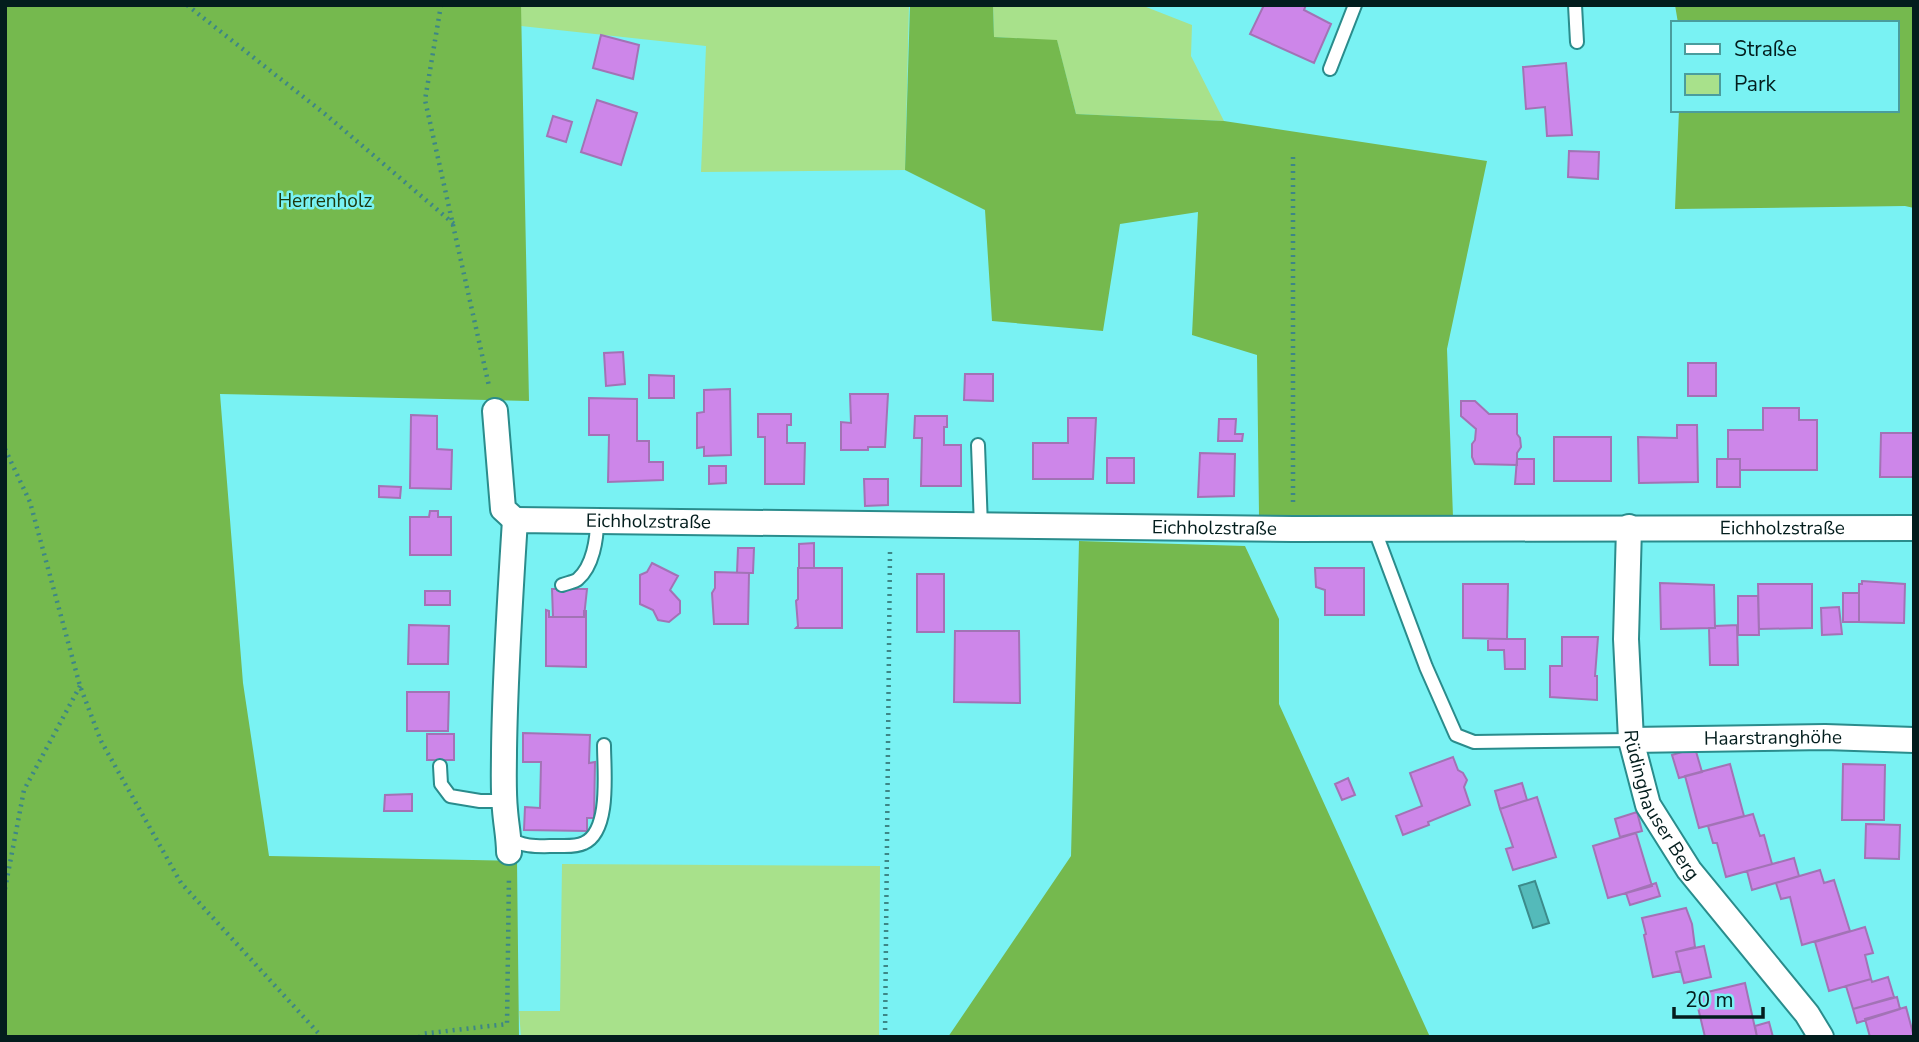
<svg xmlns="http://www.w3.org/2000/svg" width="1919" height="1042" viewBox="0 0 1919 1042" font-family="'Nunito Sans',sans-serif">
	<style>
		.green { fill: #a8e18b }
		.forest { fill: #75b94e }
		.water { fill: #54baba; stroke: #3c8b8b; stroke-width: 2 }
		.building { fill: #cd86e9; stroke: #a273b5; stroke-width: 2 }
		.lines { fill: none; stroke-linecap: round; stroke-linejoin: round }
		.service-casing { stroke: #2a8c8c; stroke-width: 16 }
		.minor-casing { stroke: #2a8c8c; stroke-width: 28 }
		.path { stroke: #3d8686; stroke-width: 4.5; stroke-dasharray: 2 5; stroke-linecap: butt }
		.service { stroke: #fff; stroke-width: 12 }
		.minor { stroke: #fff; stroke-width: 24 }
		.labels { text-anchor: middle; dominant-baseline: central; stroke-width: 5; stroke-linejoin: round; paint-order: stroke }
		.park-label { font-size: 19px; fill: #1d380d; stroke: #79f2f3 }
		.street-label { font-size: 19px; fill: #031d1d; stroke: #79f2f3 }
	</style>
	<rect width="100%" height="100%" fill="#79f2f3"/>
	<path class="green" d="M521,5H909L905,170L701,172L706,46L521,26Z
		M993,5H1141L1192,25L1191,56L1224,121L1076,114L1057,41L994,37Z
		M562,864L880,866L879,1037H521L519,1011H560Z"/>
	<path class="forest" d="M5,5H521L529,401L220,394L243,683L269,856L517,861L519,1037H5Z
		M910,5H993L994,37L1057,40L1076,114L1224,121L1487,161L1447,349L1453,517L1259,515L1257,355L1192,335L1198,212L1120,224L1103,331L992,321L985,210L905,170Z
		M1675,5H1914V208L1905,206L1675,209L1679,110H1896V23H1678Z
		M1079,541L1245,546L1279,619V704L1430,1037H948L1071,856Z"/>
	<path class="water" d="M1535,881L1549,923L1533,928L1519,886Z"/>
	<path class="building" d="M1264,5H1306L1304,10L1331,24L1314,63L1250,34Z
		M601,35L639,45L633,79L593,68Z
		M1566,63L1572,135L1547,136L1545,107L1526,109L1523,67Z
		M597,100L637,113L621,165L581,152Z
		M553,116L572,122L566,142L547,136Z
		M1569,151L1599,152L1598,179L1568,177Z
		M623,352L625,384L606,386L604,353Z
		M1688,363H1716V396H1688Z
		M965,374H993V401L964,400Z
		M649,375L674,376V398H649Z
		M730,389L731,455L704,456V447L697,448V413L704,412V390Z
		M850,394H888L885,447H868V450H841V422L851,423Z
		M589,398L637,399V441H649V462H663V480L608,482L609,435H589Z
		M1461,401H1475L1489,414H1517V434L1520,438L1521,447L1517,453V465L1475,464L1472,457V444L1475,440L1476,429L1461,416Z
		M1763,408H1799V420H1817V470H1740V459H1728V430H1763Z
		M758,414H791V425H787V443H805L804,484H765V437H758Z
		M411,415L437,416V449L452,450L451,489L410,488Z
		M915,416H947V427H944V445H961V486H921L922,438H914Z
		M1068,418H1096L1093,479H1033V443H1068Z
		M1219,419H1236L1235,434H1243L1242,441H1218Z
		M1677,425H1697L1698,482L1639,483L1638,437L1677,438Z
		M1881,433H1914V477H1880Z
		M1554,437H1611V481H1554Z
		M1200,453L1235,454L1234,496L1198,497Z
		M1107,458H1134V483H1107Z
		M1517,459H1534V484H1515Z
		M1717,459H1740V487H1717Z
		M709,466H726V483L709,484Z
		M864,479H888V505L865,506Z
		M379,486L401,487L400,498L379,497Z
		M430,511H438V517H451V555H410V517H429Z
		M814,543V568H799V544Z
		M738,548H754L753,573H737Z
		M652,563L678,576L670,590L680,601V613L669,622L658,620L653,610L640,604V575L647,572Z
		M798,568H842V628H796L798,626L796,601L798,599Z
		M1315,568H1364V615H1325V590L1316,587Z
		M715,572L749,573L748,624H714L712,593L715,588Z
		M917,574H944V632H917Z
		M1862,581L1905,584L1904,623L1859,622V584H1862Z
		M1660,583L1714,585L1715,628L1661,629Z
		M1463,584H1508L1507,639L1463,638Z
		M1758,584H1812V628L1759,629Z
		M552,589H587L584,617H553Z
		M425,591H450V605H425Z
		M1843,593H1859V622H1843Z
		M1738,596H1758L1759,635H1738Z
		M1839,607L1842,634L1822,635L1821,608Z
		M546,610L549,611V617H584V611H586V667L546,666Z
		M409,625L449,626L448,664H408Z
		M1737,625L1738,665H1710L1709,628H1715V626Z
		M955,631H1019L1020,703L954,702Z
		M1562,637H1598L1595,676H1597V700L1550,697V666H1562Z
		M1488,639H1525V669H1505L1504,650H1488Z
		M407,692H449L448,731H407Z
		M523,733L590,735L589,763L595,762L594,818H587V831L524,830L525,807L540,808L541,762H523Z
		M427,734H454V760H427Z
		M1695,748L1702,772L1679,778L1672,755Z
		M1453,757L1458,770L1463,773L1467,780L1464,787L1470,805L1428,822L1429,825L1403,835L1396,816L1422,806L1410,773Z
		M1730,764L1744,816L1699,828L1685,776Z
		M1843,764L1885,765L1884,820H1842Z
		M1348,778L1355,795L1342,800L1335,784Z
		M1522,783L1527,800L1500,809L1495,791Z
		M412,794V811H384L385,795Z
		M1537,797L1556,857L1513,870L1506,849L1513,847L1500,809Z
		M1637,812L1642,831L1620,837L1615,819Z
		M1753,814L1760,836L1764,835L1772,864L1726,877L1717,843H1713L1708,826Z
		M1866,824L1900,825L1899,859L1865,858Z
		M1636,833L1652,886L1608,898L1593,846Z
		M1794,858L1799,876L1752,890L1747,871Z
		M1820,870L1824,883L1834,880L1850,931L1802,945L1790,897L1781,899L1776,883Z
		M1656,883L1660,896L1630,905L1626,893Z
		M1686,908L1692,924L1695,947L1676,952L1681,971L1653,977L1644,935L1646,934L1642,918Z
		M1865,927L1873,953L1865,955L1871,979L1829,991L1815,942Z
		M1704,946L1711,977L1684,983L1676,952Z
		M1888,977L1894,997L1853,1009L1846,986L1871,979L1872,982Z
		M1745,983L1757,1037H1705L1695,995Z
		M1897,997L1900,1009L1857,1023L1853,1009Z
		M1906,1007L1914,1037H1870L1865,1019Z
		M1769,1022L1773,1037H1757L1755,1026Z"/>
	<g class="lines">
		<defs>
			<path id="service" d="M1575,5L1577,42
				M1330,69L1355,5
				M978,445L981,527
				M1374,528L1426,667L1456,735L1474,742L1631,740
				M562,585C567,583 575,582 578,579C593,566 597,539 597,521
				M440,766L441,784L450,796L480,801H504
				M509,838C524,848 540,846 557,846C566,846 576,847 584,843C611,831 604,770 604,745"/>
			<g id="minor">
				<path d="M495,411L503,509L515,520"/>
				<path id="s1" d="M1629,527L1626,639L1631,740L1648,805L1689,870L1807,1014L1821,1037"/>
				<path id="s2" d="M1631,740L1825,737L1914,740"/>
				<path id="s3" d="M509,852C509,838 506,824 505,810C503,790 504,770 504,751C505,674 510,597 515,520L1293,529L1914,528"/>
			</g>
		</defs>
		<use href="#service" class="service-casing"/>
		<use href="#minor" class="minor-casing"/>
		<path class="path" d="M187,5L325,114L454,224
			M441,5L425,100L489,386
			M1293,157V504
			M5,449L30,502L80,686L101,741L181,883L322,1037
			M5,889L24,790L80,686
			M420,1037L421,1034L507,1024L509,876
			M885,1037L890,551"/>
		<use href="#service" class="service"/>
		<use href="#minor" class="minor"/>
	</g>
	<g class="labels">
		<g class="park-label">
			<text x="325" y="201">Herrenholz</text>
		</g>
		<g class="street-label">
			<text stroke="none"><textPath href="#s3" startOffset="466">Eichholzstraße</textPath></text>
			<text stroke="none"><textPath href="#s3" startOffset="1600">Eichholzstraße</textPath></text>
			<text stroke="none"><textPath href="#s3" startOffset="1032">Eichholzstraße</textPath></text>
			<text stroke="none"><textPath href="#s2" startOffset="142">Haarstranghöhe</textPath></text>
			<text stroke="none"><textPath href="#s1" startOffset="285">Rüdinghauser Berg</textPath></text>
		</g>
	</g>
	<rect width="1919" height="1042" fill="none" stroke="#031d1d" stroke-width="14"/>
	<rect x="1671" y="21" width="228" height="91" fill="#79f2f3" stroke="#4a9d9d" stroke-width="2"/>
	<rect x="1685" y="44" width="35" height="10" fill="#ffffff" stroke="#4a9d9d" stroke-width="2"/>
	<text x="1734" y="56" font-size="21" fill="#031d1d">Straße</text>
	<rect x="1685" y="74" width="35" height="21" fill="#a8e18b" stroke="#4a9d9d" stroke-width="2"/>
	<text x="1734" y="91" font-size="21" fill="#031d1d">Park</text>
	<path d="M1674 1007v10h89v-10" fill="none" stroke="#031d1d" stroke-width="3.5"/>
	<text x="1685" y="1007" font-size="21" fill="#031d1d" stroke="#79f2f3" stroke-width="5" paint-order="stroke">20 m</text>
</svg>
